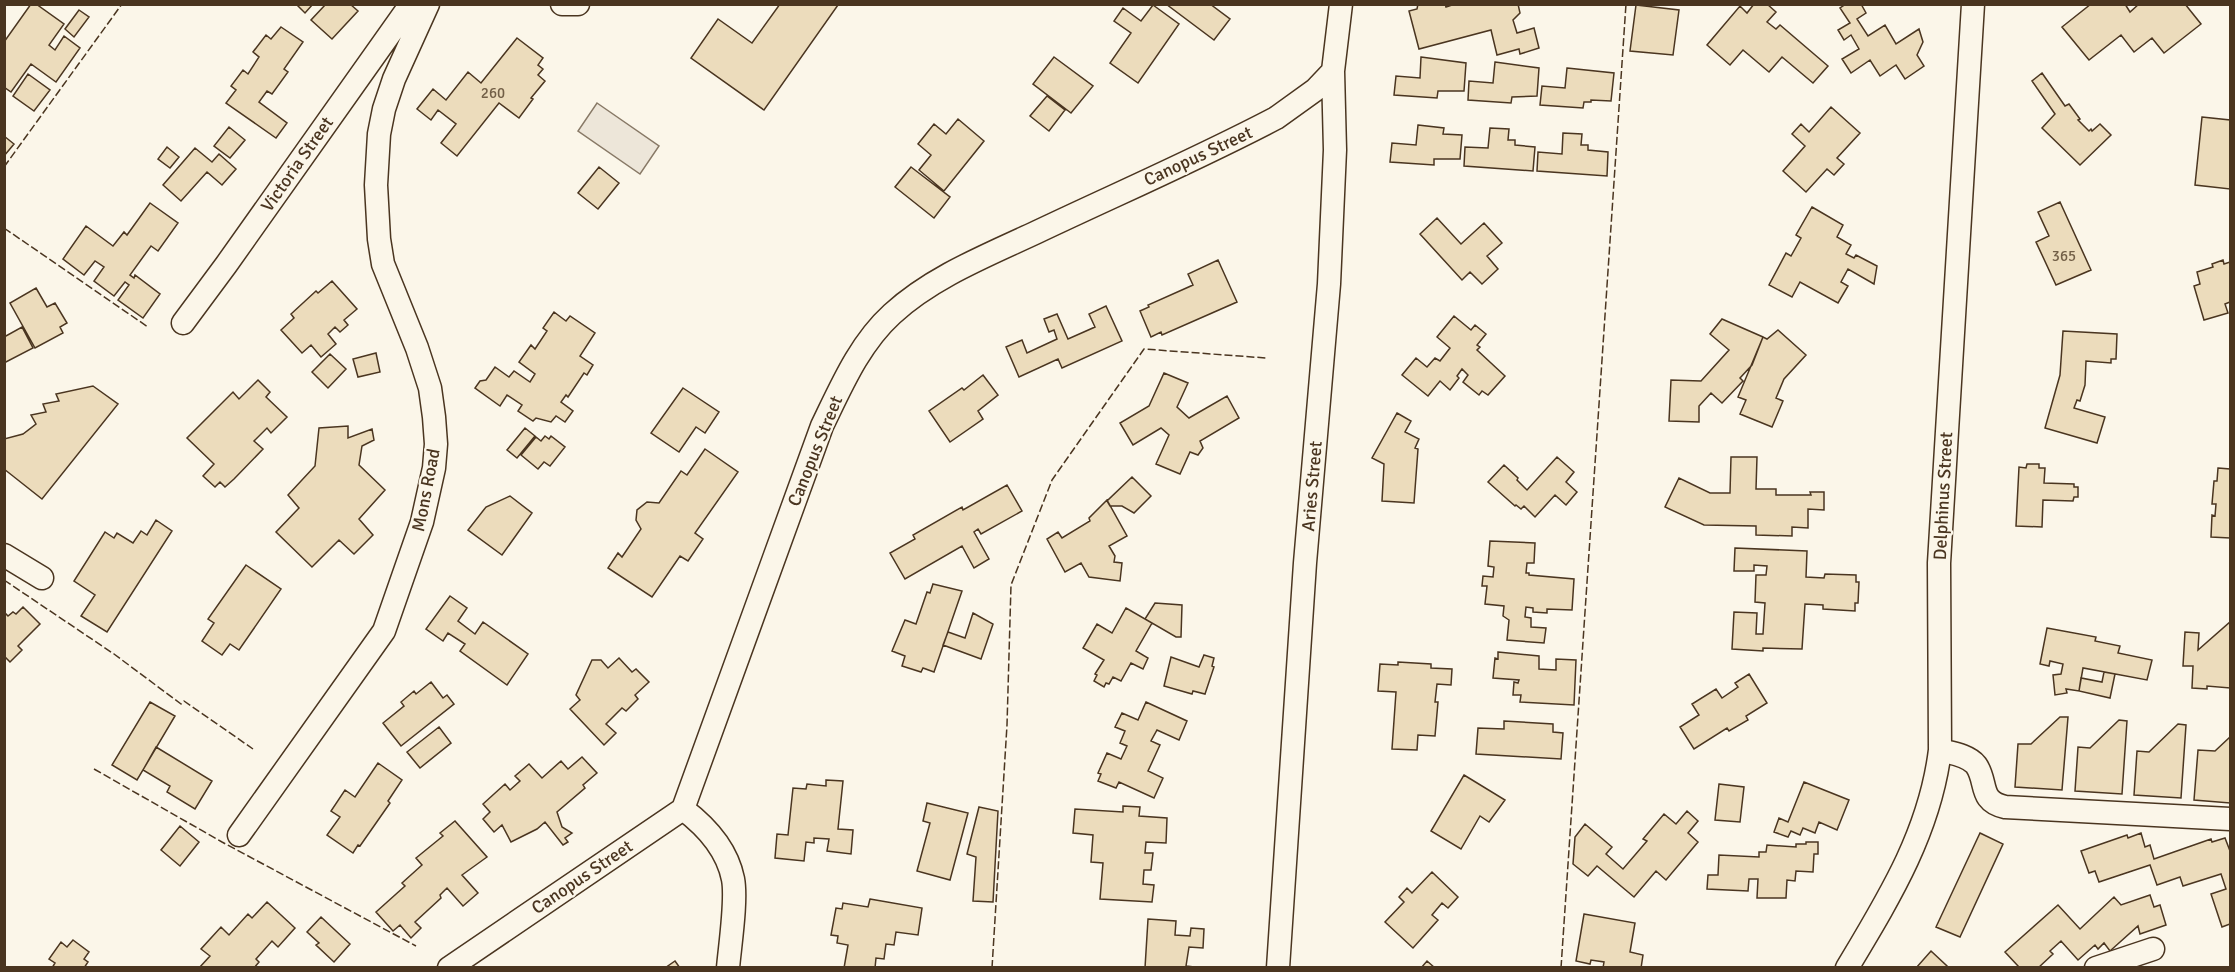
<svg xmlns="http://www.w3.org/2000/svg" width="2235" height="972" viewBox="0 0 2235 972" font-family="Signika,sans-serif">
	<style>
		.green { fill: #ede6d9; stroke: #887966; stroke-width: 1.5 }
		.building { fill: #ecdcbc; stroke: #4a3520; stroke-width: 1.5 }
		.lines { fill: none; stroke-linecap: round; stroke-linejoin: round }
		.minor-casing { stroke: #4a3520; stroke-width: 25 }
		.minor { stroke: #fbf6e9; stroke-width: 22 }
		.fence { stroke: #4a3520; stroke-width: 1.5; stroke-dasharray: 8 3; stroke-linecap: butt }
		.labels { text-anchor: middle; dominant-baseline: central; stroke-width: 4.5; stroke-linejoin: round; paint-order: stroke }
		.number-label { font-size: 15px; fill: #725f47 }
		.street-label { font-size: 18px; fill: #4a3520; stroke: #fbf6e9 }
	</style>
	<rect width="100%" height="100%" fill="#fbf6e9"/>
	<path class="green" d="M597,103L659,146L640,174L578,131Z"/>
	<path class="building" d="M31,4H36L64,24L49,45L55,50L64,36L80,48L56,82L31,64L11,92L4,87V42Z
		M296,4H313L305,13Z
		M326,4H350L358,11L332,39L311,20Z
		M780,4L838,5L764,110L691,58L718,19L752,43Z
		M1166,4H1210L1230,19L1214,40Z
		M1418,4H1445L1446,7L1455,4H1518L1520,13L1513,20L1517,33L1534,28L1539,48L1520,54L1519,49L1497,55L1491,30L1419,49L1409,11L1417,9Z
		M1754,4H1767L1776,12L1767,22L1776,29L1780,25L1828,66L1813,83L1782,57L1769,72L1743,50L1730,65L1707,45L1740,6L1747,13Z
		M1846,4H1861L1866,13L1857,19L1868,36L1885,25L1896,44L1919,29L1923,42L1917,55L1924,66L1905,79L1896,65L1880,76L1870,60L1851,73L1842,59L1859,49L1851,35L1844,40L1838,30L1850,23L1840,8Z
		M2091,4H2125L2130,12L2139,4H2185L2201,24L2164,53L2152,38L2134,52L2121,35L2089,60L2062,27Z
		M1153,5L1179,24L1138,83L1110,63L1131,33L1114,21L1123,8L1141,21Z
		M1636,5L1679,10L1673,55L1630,51Z
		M79,10L89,17L74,37L65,29Z
		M281,27L303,42L284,69L288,72L272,94L267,91L259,102L287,123L276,138L226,103L236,90L231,86L243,70L248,74L259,57L253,52L266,35L271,39Z
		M517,38L543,58L538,65L543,69L538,75L545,81L531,98L533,99L519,118L499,103L457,156L441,143L456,124L438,110L431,120L417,109L433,89L446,100L468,72L481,83Z
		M1054,57L1093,86L1071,113L1033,84Z
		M1421,57L1466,63L1464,91H1438L1437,98L1394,95L1396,76L1420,78Z
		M1495,62L1539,68L1537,96L1512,97L1511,103L1468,100L1469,81L1493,83Z
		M1567,68L1614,73L1611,101L1591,100V102H1584L1583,108L1540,105L1542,86L1565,88Z
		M2042,73L2065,106L2069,104L2080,119L2078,120L2089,131L2091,129L2092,131L2100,124L2111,135L2080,165L2042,128L2055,114L2032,81Z
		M28,74L50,90L34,111L13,96Z
		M1047,96L1065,110L1049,131L1030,116Z
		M1831,107L1860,133L1837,158L1844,164L1834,175L1827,169L1806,192L1783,171L1805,146L1792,134L1801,124L1809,132Z
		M2202,117L2230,120V189L2195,185Z
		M958,119L984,141L944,191L919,170L931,155L918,144L934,124L946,134Z
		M1418,125L1444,128L1443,134L1462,135L1460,159H1434V165L1390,162L1392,143L1416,145Z
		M229,127L245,140L230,158L214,146Z
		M1490,128L1509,129L1508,140H1515V145L1535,147L1533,171L1464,166L1465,147L1488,148Z
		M1563,133L1582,134L1581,145H1588V150L1608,152L1607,176L1537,171L1538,152L1562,154Z
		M4,136L14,144L4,156Z
		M167,147L179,157L170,168L158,159Z
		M195,148L212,162L219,154L236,169L222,185L207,172L181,201L163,185Z
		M599,167L619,183L598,209L578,193Z
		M911,167L950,197L934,218L895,187Z
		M2060,202L2091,270L2056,285L2036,242L2049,236L2038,212Z
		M150,203L178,223L158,251L151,246L130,275L134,278L135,275L160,294L143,318L118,300L129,285L125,282L114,296L94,281L104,267L95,261L84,275L63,259L86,226L113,246L124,232L127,235Z
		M1812,207L1843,225L1837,237L1851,245L1846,254L1854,258L1856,255L1877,266L1874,284L1848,269L1841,282L1848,286L1838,303L1800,282L1792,297L1769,285L1786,253L1791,256L1801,238L1796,235Z
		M1437,218L1461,244L1484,223L1502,243L1487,256L1498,269L1482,284L1470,272L1462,280L1420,234Z
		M1218,260L1237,302L1162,335L1161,332L1151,337L1140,311L1149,307L1148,305L1193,285L1188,274Z
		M2223,260L2224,264L2230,262V302L2225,304L2228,313L2204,320L2194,286L2200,284L2197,272L2213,267L2212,264Z
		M332,281L357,309L344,320L348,325L340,332L335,327L328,334L336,344L321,357L311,345L302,353L281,330L294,318L291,314L316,291L318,293Z
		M36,288L47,307L55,303L67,323L60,327L63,333L35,348L10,303Z
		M1106,306L1122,341L1062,368L1058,359L1019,377L1006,347L1022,340L1027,353L1057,339L1054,330L1049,332L1044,319L1057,314L1068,339L1095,327L1089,314Z
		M554,312L566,321L570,316L595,333L580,356L593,365L587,375L584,373L568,397L566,395L561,402L573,411L565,422L556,416L551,422L536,418L533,421L518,411L522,405L507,395L500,406L475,388L480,381L486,380L495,367L509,377L514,371L530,382L535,374L519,362L531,345L535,349L547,331L543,328Z
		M1454,316L1471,330L1475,325L1486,334L1477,345L1480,347L1477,350L1505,376L1488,395L1482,391L1479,395L1463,382L1468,375L1462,369L1457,376L1459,378L1450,390L1440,381L1428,396L1402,375L1416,358L1427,367L1435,358L1440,361L1450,348L1437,337Z
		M1722,319L1763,337L1752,365L1740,378L1743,381L1722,403L1711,393L1699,406V422L1669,421L1671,380L1701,381L1729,350L1710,334Z
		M22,327L33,348L4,363V333L6,336Z
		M1778,330L1806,355L1784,379L1776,398L1783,401L1772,427L1740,414L1746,400L1738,397L1763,337L1767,339Z
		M2063,331L2117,334L2116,359H2111V363L2086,361L2085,385L2080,401L2077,400L2074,408L2105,417L2097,443L2045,428L2060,375Z
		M376,353L380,372L358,377L353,359Z
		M330,354L346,369L328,388L312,372Z
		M1164,373L1188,383L1177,407L1189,418L1227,396L1239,418L1200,441L1203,448L1198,455L1190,452L1180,474L1156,464L1169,435L1161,428L1133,445L1120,423L1149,406Z
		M983,375L998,395L978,411L983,419L950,442L929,411L962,388L964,390Z
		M258,380L270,392L266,397L287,417L271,433L267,428L254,441L263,449L234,479L225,487L220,482L215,487L203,476L214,464L187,438L233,392L239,399Z
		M93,386L118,404L42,499L4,469V439L23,434L36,424L31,415L46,412L43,404L59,401L56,394Z
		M683,388L719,412L705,433L696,427L679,452L651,433Z
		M1397,413L1411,421L1405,432L1419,439L1415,448L1418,449L1414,503L1382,501L1384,464L1372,458Z
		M348,426V438L372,429L374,440L362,446L359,465L385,490L359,519L373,535L354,554L339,540L312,567L276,532L299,508L288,495L315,466L319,428Z
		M525,428L535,436L517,458L507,450Z
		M545,436L549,439L551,436L565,447L550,466L544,462L538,469L521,455L536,437L541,441Z
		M705,449L738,472L695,533L703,539L688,561L680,556L652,597L608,568L618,553L622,557L641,529L636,520L637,510L647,502L659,503L681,471L687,475Z
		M1557,457L1574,472L1566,482L1577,492L1566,505L1555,495L1535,517L1524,506L1521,509L1516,505L1515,506L1488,482L1504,465L1518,478L1517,480L1527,490Z
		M1731,457H1757L1756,489H1776V495H1811L1810,492H1824V510L1808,509V528L1792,527V536L1756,535V526L1704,525L1665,507L1679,478L1710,493H1730Z
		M2027,464H2039V468H2045L2044,483L2074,484V487H2078V497H2074L2073,501L2043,500L2042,527L2016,526L2019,467L2026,468Z
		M2218,468L2230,469V538L2211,537L2212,515L2215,516L2216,504H2212L2214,481H2217Z
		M1132,477L1151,496L1134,513L1122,506H1110L1107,501Z
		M1007,485L1022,511L981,534L978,529L974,532L989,559L974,568L962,546L905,579L890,553L915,539L913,535L962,507L963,510Z
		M510,496L532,513L502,555L468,530L486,507Z
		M1107,500L1127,536L1109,546L1115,556L1114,562L1122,563L1120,581L1089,577L1081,563L1065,572L1047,539L1058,532L1062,538L1090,521L1089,518Z
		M156,520L172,531L107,632L81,616L95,595L74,581L105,532L114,538L117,533L133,543L141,531L147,535Z
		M1490,541L1535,543L1534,563H1527L1526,573H1529V575L1574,579L1572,610L1547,609V613L1533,612V608L1526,607L1525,617L1531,618V627L1546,628L1544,643L1507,640L1509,620L1503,616L1504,606L1485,604L1487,586H1482L1483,576L1493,577L1494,567L1488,566Z
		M1735,548L1807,551L1806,577L1824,578L1825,574L1856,575V582H1859L1858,603H1855V611L1823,609V605L1805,604L1802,649L1763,648V651L1732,649L1734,612L1757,613L1756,634H1763L1765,603L1755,602L1756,575H1766L1767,566L1754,565V571H1734Z
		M246,565L281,589L239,650L230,644L222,655L202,641L214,623L208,619Z
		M933,584L962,591L934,672L923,668L921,672L902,666L905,656L892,651L905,620L916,624L927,592L930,593Z
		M450,596L467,608L458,621L475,634L483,622L528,654L507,685L460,651L465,644L448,633L443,641L426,629Z
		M1155,603L1182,605L1181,637H1176L1145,619Z
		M23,607L40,624L18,646L22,650L10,662L6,658L4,659V615L6,614L8,616L13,612L16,614Z
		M1126,608L1152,623L1136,651L1148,658L1143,669L1131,663L1121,681L1113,677L1109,684L1106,683L1104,687L1094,681L1097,675L1095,674L1104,660L1083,648L1097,624L1112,633Z
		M973,613L993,624L981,659L943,645L948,632L965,638Z
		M2230,622V688L2207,686V689L2192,688L2193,666H2183L2185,632L2199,633L2198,650Z
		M2047,628L2096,637L2095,641L2120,646L2118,653L2152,660L2147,680L2083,668L2079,691L2066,689L2067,693L2055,695L2053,675L2061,674L2063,664L2050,661L2049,666L2040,664Z
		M1498,652L1539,656V669L1556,670V659L1576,660L1574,705L1520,702L1521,695H1513L1514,682L1518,683L1519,680L1493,678L1495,658L1498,659Z
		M1204,655L1214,658L1212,666L1214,667L1205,694L1193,691L1192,694L1164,686L1171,657L1199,667Z
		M619,658L632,672L636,669L649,682L635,695L638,699L626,711L622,708L606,724L616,733L604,745L570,709L580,700L576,695L592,660H601L608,668Z
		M1398,662L1431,664V668L1452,669L1451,685L1437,684L1435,702H1438L1435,736L1418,735L1417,750L1392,749L1396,692L1378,691L1380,664L1398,665Z
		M2104,672L2115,674L2110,698L2079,691L2081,678L2102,682Z
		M1749,674L1767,703L1746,716L1748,720L1729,731L1727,728L1694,749L1680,727L1699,715L1692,704L1716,689L1722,698L1738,687L1735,683Z
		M431,682L443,698L447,695L454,704L401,746L383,723L404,706L401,702L414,691L416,694Z
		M150,702L175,716L137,780L112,765Z
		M1146,702L1187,721L1179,740L1157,730L1151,741L1160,745L1148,771L1163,778L1154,798L1119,782L1116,788L1098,781L1101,774L1098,773L1107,753L1121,759L1127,746L1120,743L1125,731L1115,727L1122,713L1138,720Z
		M2060,717H2068L2062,790L2015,787L2018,744H2031Z
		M2119,720L2127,721L2122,794L2075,791L2078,747L2090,748Z
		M1504,721L1553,724V732L1563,733L1561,759L1476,754L1478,728L1504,729Z
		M2178,724L2186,725L2181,798L2134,795L2137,751L2149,752Z
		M439,727L451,743L420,768L407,752Z
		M2230,737V803L2194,800L2198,750L2215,751Z
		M156,747L212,781L195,809L167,792L170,786L143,770Z
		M582,757L597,773L583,785L585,788L557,812L562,827L572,833L565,838L568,842L563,845L545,822L537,829L511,842L502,825L494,832L483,819L490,812L483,804L505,784L510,790L520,781L515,776L529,764L542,778L561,761L568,769Z
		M378,763L402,780L388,801L390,803L360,846L358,845L353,853L327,835L340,817L331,811L345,790L355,797Z
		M1464,775L1505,800L1489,822L1480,816L1461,849L1431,831Z
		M826,780L843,781L838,829L853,830L851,854L827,851L829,839L814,838V843L806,842L804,861L775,858L777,834L788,835L793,788L806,789L807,784L826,786Z
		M1804,782L1849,800L1837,830L1819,822L1815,833L1803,828L1800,835L1791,831L1788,837L1774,832L1779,818L1788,822Z
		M1719,784L1744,787L1740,822L1715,820Z
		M927,803L968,813L950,880L917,871L930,823L923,821Z
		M1123,806L1140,807L1139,816L1167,818L1166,843L1146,842L1145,853H1153L1151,870H1144L1143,884L1154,885L1152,902L1100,899L1103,863L1091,862L1093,835L1073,833L1075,809L1123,812Z
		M979,807L998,811L993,902L973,901L976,857L967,854Z
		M1687,811L1698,821L1688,833L1698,842L1666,880L1656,871L1634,897L1597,866L1588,876L1573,864L1575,837L1585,824L1612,847L1606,854L1623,869L1647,841L1643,839L1664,814L1676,824Z
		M455,821L487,857L462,875L478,893L463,906L447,888L440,895L441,898L415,922L421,928L411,938L400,925L393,931L376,912L405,886L402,883L422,865L416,858L443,836L440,833Z
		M180,826L199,842L180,866L161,850Z
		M1980,833L2003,844L1960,937L1936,927Z
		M2141,833L2145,847L2150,845L2154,859L2211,839L2212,842L2225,838L2230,851V924L2222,927L2211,894L2226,889L2221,874L2183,886L2180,877L2157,885L2150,865L2099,882L2095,871L2089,873L2081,851L2127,835L2128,838Z
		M1806,842H1818V854H1814L1813,872L1796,871L1795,881L1787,880L1786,898H1757L1758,879H1749L1748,891L1707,889L1708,875H1718L1719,855L1759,857V852H1766L1767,845L1796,847V844H1806Z
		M1432,872L1458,897L1448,908L1442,903L1432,915L1438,920L1413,948L1385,922L1404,902L1399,897L1407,888L1412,893Z
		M2150,895L2154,907L2160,905L2166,925L2140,934L2138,926L2110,951L2104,943L2098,949L2095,945L2078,960L2061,941L2050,951L2053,954L2038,968L2019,967L2005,952L2058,905L2080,929L2114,897L2121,905Z
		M870,899L922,908L918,935L896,932L894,945L886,944L884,959L876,958L875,968H844L848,945L837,943L838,936L831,935L836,908L842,909L843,903L868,907Z
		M267,902L295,928L278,947L272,941L256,959L259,962L254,968H199L210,956L201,949L221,927L229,935L248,914L252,918Z
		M1584,914L1635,923L1630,952L1643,955L1641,968H1603L1604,962L1591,960L1590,964L1576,961Z
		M321,917L350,944L334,962L316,945L319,943L307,932Z
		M1148,919L1176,921L1175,935L1190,936L1191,928L1204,929L1203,948L1189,947L1186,966L1203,968H1145Z
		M73,940L89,952L84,959L88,962L84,968H52L55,963L49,959L61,942L67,947Z
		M1931,951L1947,966L1946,968H1916Z
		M675,961L680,968H665Z
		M1427,961L1435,968H1421Z"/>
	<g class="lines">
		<defs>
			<path id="minor" d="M562,4H578
				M183,323L226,265L411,4
				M4,555L42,578
				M1940,750C1951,753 1968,755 1976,765C1988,782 1978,801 2005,807L2230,819
				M683,809C707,827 727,849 733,879C737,900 730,945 728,968
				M239,835L384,631L422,522L434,468L436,444L434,417L430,388L417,348L383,264L379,239L376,185L379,134L384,109L394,79L428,4
				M449,968L683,809L822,426C841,387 859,344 892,314C932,277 988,255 1037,232C1117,194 1198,159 1276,118L1315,90L1333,71
				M1278,968L1305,563L1329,284L1335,150L1333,71L1341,4
				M1847,968C1889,898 1930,832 1940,750L1939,563L1973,4
				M2096,968L2153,949"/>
		</defs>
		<use href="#minor" class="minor-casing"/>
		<use href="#minor" class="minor"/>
		<path class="fence" d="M4,167L122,4
			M4,228L148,327
			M4,580L114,654L181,704L184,701L253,749
			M94,769L222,842L416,946
			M992,968L1007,725L1011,585L1052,480L1144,349L1266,358
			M1561,968L1626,4"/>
	</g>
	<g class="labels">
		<g class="number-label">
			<text x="493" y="93">260</text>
			<text x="2064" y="256">365</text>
		</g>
		<g class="street-label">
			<text transform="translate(1198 156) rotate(-25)">Canopus Street</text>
			<text transform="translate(297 164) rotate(-55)">Victoria Street</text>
			<text transform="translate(815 451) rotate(-68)">Canopus Street</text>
			<text transform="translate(1312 486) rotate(-85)">Aries Street</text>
			<text transform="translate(426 490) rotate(-79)">Mons Road</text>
			<text transform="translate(1943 496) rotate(-87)">Delphinus Street</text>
			<text transform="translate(582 877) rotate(-34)">Canopus Street</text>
		</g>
	</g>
	<rect width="2235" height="972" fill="none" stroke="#4a3520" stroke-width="12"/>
</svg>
